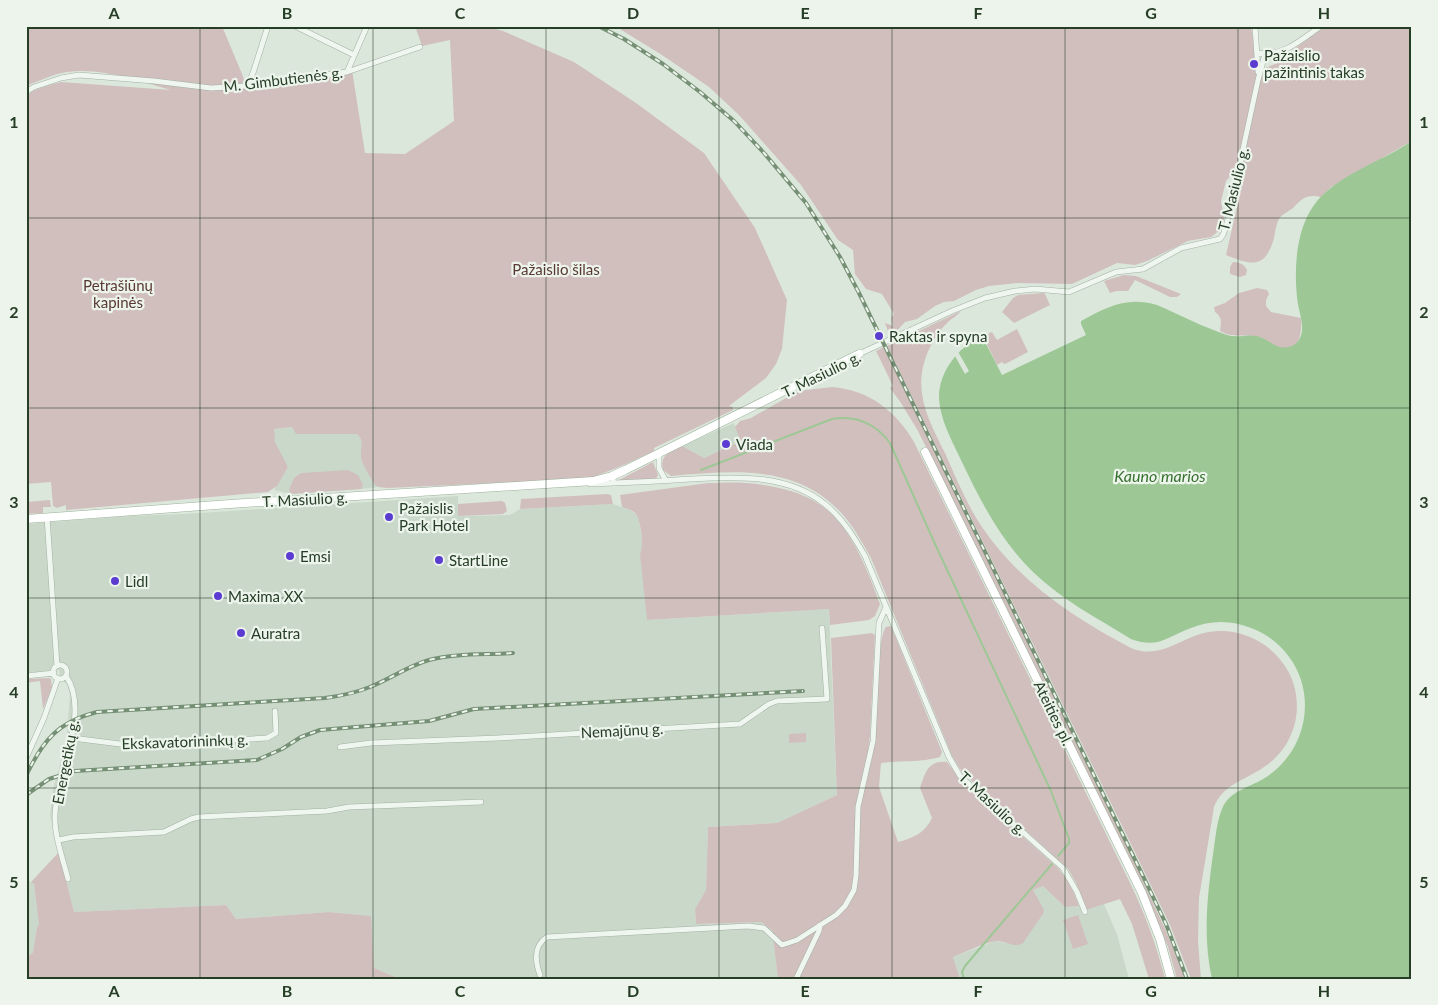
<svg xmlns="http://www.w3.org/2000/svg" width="1438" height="1005" viewBox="0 0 1438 1005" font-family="Lato,sans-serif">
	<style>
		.built { fill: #cad8ca }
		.green { fill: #d1bfbd }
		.water { fill: #9dc896 }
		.pier { fill: #dce7dc }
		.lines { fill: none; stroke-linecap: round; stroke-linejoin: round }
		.stream { stroke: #9dc896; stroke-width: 2 }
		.minor-casing { stroke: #a2b1a2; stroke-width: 6 }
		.primary-casing { stroke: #9cb29b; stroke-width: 9 }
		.minor { stroke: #eff5ef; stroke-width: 5 }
		.primary { stroke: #fff; stroke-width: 8 }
		.rail-casing { stroke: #769075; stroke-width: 4 }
		.rail { stroke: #ecf4eb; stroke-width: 2; stroke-dasharray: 5.5; stroke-linecap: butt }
		.grid { fill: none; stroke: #263d26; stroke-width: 1; stroke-opacity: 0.55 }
		.poi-dot { fill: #5a3dd0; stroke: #ecf4eb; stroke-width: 2 }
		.labels { text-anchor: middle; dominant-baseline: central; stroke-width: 4.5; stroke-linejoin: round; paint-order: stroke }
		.poi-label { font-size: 15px; fill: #263d26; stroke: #ecf4eb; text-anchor: start }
		.street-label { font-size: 15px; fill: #263d26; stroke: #ecf4eb }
		.park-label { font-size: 15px; fill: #593933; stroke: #ecf4eb }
		.water-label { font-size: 16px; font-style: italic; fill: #36712f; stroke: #ecf4eb }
		.neatline { fill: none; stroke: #263d26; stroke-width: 2 }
		.grid-label { font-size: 16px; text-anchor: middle; font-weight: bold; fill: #263d26 }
	</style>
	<rect width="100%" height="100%" fill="#dce7dc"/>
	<path class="built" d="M734,423L741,441L704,458L682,446Z
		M292,427L357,434L360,437L363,445L361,457L374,484L378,487L361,489L291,494L274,490L288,467L274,442V429Z
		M458,496V516L510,515L520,509L613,504L630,510L636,514L639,520L643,548L648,620L829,609L837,795L777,823L708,827L706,890L695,909L696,924L761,922L772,930L778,979H400L374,968L370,916L329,912L236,919L226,905L74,912L50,816L53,789L66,744L70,695L67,684L60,680L59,670L26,673V524L130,516L184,514Z
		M26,879L34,884L39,925L37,927L33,954L26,957Z
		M1043,886L1065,907L1079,906L1086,910L1104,904L1117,934L1129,979H960L953,957L995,941L1020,945L1033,890Z"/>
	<path class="green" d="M26,26H222L247,86L352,70L365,153L405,154L454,121L450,40L422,46L415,26H486L503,31L574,62L636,103L704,153L755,228L787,300L782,349L776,364L766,378L729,406L733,407V410L654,448V451C632,461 610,472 586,479L387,488L378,487L374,484C370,476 362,465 361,457C360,448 365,441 357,434H296L292,427L274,429L275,442L288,467L277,486L268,492L66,510V505L57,508L53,506L51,482L26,484V96C36,88 49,85 61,82L171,90C138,81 102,67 67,72C53,74 39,81 26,86Z
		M615,26H1251L1258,71L1292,57L1294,49L1326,26H1412V141L1331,187L1321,197C1308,194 1303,197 1294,207C1290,211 1282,214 1279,219C1276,224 1275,233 1274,238C1265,270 1251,265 1226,255L1239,198L1243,164H1238L1236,170L1226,181L1221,201L1224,219L1220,230L1211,237L1188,241L1147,261L1135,265L1117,263L1072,284L1017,283L989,286L976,290L954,301L944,302L935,306L917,319L905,322L894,334H889L885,323L893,326L891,318L894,314L882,294L866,289L855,274L853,250L838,240L801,185L739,115L709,87L662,55Z
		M1233,262C1239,262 1244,264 1247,270L1246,275L1240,277L1230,274V267Z
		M1124,275L1136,276L1181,294L1177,297H1170L1135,280L1128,291H1116L1110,293L1104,281Z
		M1257,288L1267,290L1269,294L1266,300V306L1271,312L1301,318C1302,333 1300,354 1278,347C1271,345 1267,339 1258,337C1244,333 1234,339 1220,331C1221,322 1223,318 1215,312L1214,307L1225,303L1239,293Z
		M1043,293L1045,294L1050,305L1014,323L1002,312L1013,298L1018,295Z
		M961,311C958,315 953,318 949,321C936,333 927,350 923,367C916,398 931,425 945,453C956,478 967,505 982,527C1019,582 1074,618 1131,648C1157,659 1176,642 1200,634C1234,624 1271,640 1288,671C1299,690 1300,717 1290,737C1283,752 1271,764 1256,772C1239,782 1222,787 1214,807L1199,898L1198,941L1201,979H1191L1170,925L1128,838L887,346Z
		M1017,329L1028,352L1007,363L1004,364L1002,362L997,365L983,336L992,332L997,340Z
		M884,347L1130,853L1166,931L1186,979H1177L1168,947L1128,855L918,431L901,403L890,388L893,386L876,351Z
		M832,387C869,390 896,411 914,442L1132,887C1146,917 1157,947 1165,979H1149L1132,924L1120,899L1086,910L1076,883L1068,869L962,772L952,756L871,558C863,544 855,529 844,516C798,463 734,471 671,476L663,470C659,455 670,452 682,446L704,458L741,441L735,427L740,421L751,418L795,393L806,390Z
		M653,462L658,475L656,479L619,480Z
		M348,470L358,475L363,485L361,489L291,494L289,490L294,478L301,473Z
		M708,483C720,483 734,482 746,483C770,485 798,490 819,504C850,524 868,571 880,604L875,616L869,620L830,625L829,609L647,620L640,554C644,546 641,522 636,514C633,510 627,509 622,507L620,495Z
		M607,494L611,495L613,504L520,509L521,499Z
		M50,500L51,507H43V513L26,514V502Z
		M502,501L505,503L507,511L503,514L458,516V504Z
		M891,626L942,752L940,757C921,763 900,760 881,763L879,787L898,842C913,838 925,833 932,818L920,788C925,773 928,760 947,762L962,782L1058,868C1068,880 1074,891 1079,906L1065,907L1043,886L1033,890L1044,910L1043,914L1023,943C1015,949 1005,940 996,941C981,944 966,952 953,957L960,979H778L772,930L761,922L696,924L695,909L706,890L708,827L777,823L837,795L831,638L872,633L875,635L870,736L867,760L872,761C875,737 876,639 886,627Z
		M49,678L51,679L52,688L43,709L40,681L26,683V679Z
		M806,733V742L789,743V734Z
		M59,852L74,912L226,905L236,919L329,912L371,916L374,968L400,979H26V957L33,953L37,927L39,925L34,884L31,882Z
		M1078,915L1088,944L1073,949L1063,920Z"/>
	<path class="water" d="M1412,141V979H1212C1202,935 1208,890 1214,847C1216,834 1217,821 1222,809C1229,791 1248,788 1263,779C1297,759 1313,718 1301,680C1293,656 1275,637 1251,628C1232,620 1210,620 1191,628C1167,637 1158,649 1131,639C1097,618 1062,600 1033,572C1000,540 980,500 960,458C951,439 940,419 939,398C939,370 959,347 982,336L1002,375L1086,335L1081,324V321C1107,307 1127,296 1157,305C1180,315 1203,327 1227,335C1237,338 1248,334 1257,336C1269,339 1276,350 1288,347C1296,346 1301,339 1302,331C1303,320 1298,309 1297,297C1294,268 1296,230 1314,205C1336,175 1381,162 1412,141Z"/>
	<path class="pier" d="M957,350L969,371L965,374L955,356L957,354Z"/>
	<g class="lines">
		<path class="stream" d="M701,470L832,419C856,415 875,423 890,443L935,544L1051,791L1069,839V843L1058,856
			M964,979L962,972L965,966L1052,864"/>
		<defs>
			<path id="minor" d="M295,26L354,55
				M1255,26L1258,72
				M1258,53C1282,58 1302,39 1321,26
				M347,72L367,26
				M247,86L253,73L268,26
				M26,92L34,87L61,78L79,75L154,81L211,88L247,86L347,72L420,47
				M859,354L952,311L985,298L1015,291L1035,289L1069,292L1116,272L1143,269L1181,248L1220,239L1223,235L1227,223L1258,80L1265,54
				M659,453V468L666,481
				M612,476L614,483C640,482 665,481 690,479C736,477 788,473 826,505C843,519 854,537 865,556L949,757L960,776L969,784L1063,868L1077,892L1085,912
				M590,484L614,483
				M47,517L57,666
				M53 672a7 7 0 1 1 14 0a7 7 0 1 1-14 0Z
				M26,676L54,673
				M66,676C91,712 56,775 55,815C54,835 63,859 68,879
				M72,738L136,746L267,738L276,733L275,711
				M340,747L371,743L498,738L740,724L769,704L777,701L827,699L822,628
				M26,758L44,718L58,678
				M59,840L73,837L164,832L191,819L199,817L327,811L349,807L481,802
				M540,975C535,961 533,946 547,937L748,926L764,928L782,945L797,940L836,915L845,906L854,890L856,876L858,807L873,741L879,623L886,607
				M796,979L819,931L820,925"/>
			<path id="primary" d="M925,452L1142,893L1160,939L1171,979
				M26,519L230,504L593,481L612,476L625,470L859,354"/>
		</defs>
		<use href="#minor" class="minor-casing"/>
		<use href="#primary" class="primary-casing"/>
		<use href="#minor" class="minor"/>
		<use href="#primary" class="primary"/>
		<defs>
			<path id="rail" d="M598,26L624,39L663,64L700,92L734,121L764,153L806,203L840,257L859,293L1142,874L1166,924L1187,979
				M26,776C43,740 58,722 97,712L325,698C340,696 355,693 370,687C390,679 408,666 429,660C456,653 486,655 513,653
				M26,795L49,779L75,771L257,760L282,749L301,737L320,730L429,721L474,709L803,691"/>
		</defs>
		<use href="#rail" class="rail-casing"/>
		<use href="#rail" class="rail"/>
	</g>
	<path class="grid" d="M200,26V979M373,26V979M546,26V979M719,26V979M892,26V979M1065,26V979M1238,26V979M26,218H1412M26,408H1412M26,598H1412M26,788H1412"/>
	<g class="poi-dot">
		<circle cx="1254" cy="64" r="5"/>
		<circle cx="879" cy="336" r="5"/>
		<circle cx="726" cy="444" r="5"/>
		<circle cx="389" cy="517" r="5"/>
		<circle cx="290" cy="556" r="5"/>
		<circle cx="439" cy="560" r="5"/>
		<circle cx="115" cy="581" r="5"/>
		<circle cx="218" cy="596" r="5"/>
		<circle cx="241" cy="633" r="5"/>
	</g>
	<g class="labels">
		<g class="poi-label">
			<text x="1264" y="55">Pažaislio<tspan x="1264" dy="17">pažintinis takas</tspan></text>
			<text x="889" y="336">Raktas ir spyna</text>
			<text x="736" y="444">Viada</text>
			<text x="399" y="508">Pažaislis<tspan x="399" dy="17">Park Hotel</tspan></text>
			<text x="300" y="556">Emsi</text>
			<text x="449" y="560">StartLine</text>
			<text x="125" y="581">Lidl</text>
			<text x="228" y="596">Maxima XX</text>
			<text x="251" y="633">Auratra</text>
		</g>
		<g class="street-label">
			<text transform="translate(283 79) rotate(-7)">M. Gimbutienės g.</text>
			<text transform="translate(1233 189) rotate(-76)">T. Masiulio g.</text>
			<text transform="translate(821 374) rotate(-26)">T. Masiulio g.</text>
			<text transform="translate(305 499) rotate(-3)">T. Masiulio g.</text>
			<text transform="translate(1054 713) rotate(64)">Ateities pl.</text>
			<text transform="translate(622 730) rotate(-3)">Nemajūnų g.</text>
			<text transform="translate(185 741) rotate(-2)">Ekskavatorininkų g.</text>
			<text transform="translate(65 762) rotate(-79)">Energetikų g.</text>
			<text transform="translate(993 803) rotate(43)">T. Masiulio g.</text>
		</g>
		<g class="park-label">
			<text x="556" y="269">Pažaislio šilas</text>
			<text x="118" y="285">Petrašiūnų<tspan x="118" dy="17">kapinės</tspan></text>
		</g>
		<g class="water-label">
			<text x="1160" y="475">Kauno marios</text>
		</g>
	</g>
	<rect width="1438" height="1005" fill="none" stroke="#ecf4eb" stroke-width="55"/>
	<rect x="28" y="28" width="1382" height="950" class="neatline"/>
	<g class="grid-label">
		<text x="114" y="19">A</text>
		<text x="287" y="19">B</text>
		<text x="460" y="19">C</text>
		<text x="633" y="19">D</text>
		<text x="805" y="19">E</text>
		<text x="978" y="19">F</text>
		<text x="1151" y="19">G</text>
		<text x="1324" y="19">H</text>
		<text x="14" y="128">1</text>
		<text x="1424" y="128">1</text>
		<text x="14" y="318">2</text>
		<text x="1424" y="318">2</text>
		<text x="14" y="508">3</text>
		<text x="1424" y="508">3</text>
		<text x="14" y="698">4</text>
		<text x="1424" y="698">4</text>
		<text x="14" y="888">5</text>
		<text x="1424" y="888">5</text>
		<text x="114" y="997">A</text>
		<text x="287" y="997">B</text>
		<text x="460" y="997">C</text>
		<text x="633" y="997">D</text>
		<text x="805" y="997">E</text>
		<text x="978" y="997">F</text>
		<text x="1151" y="997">G</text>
		<text x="1324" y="997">H</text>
	</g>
</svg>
